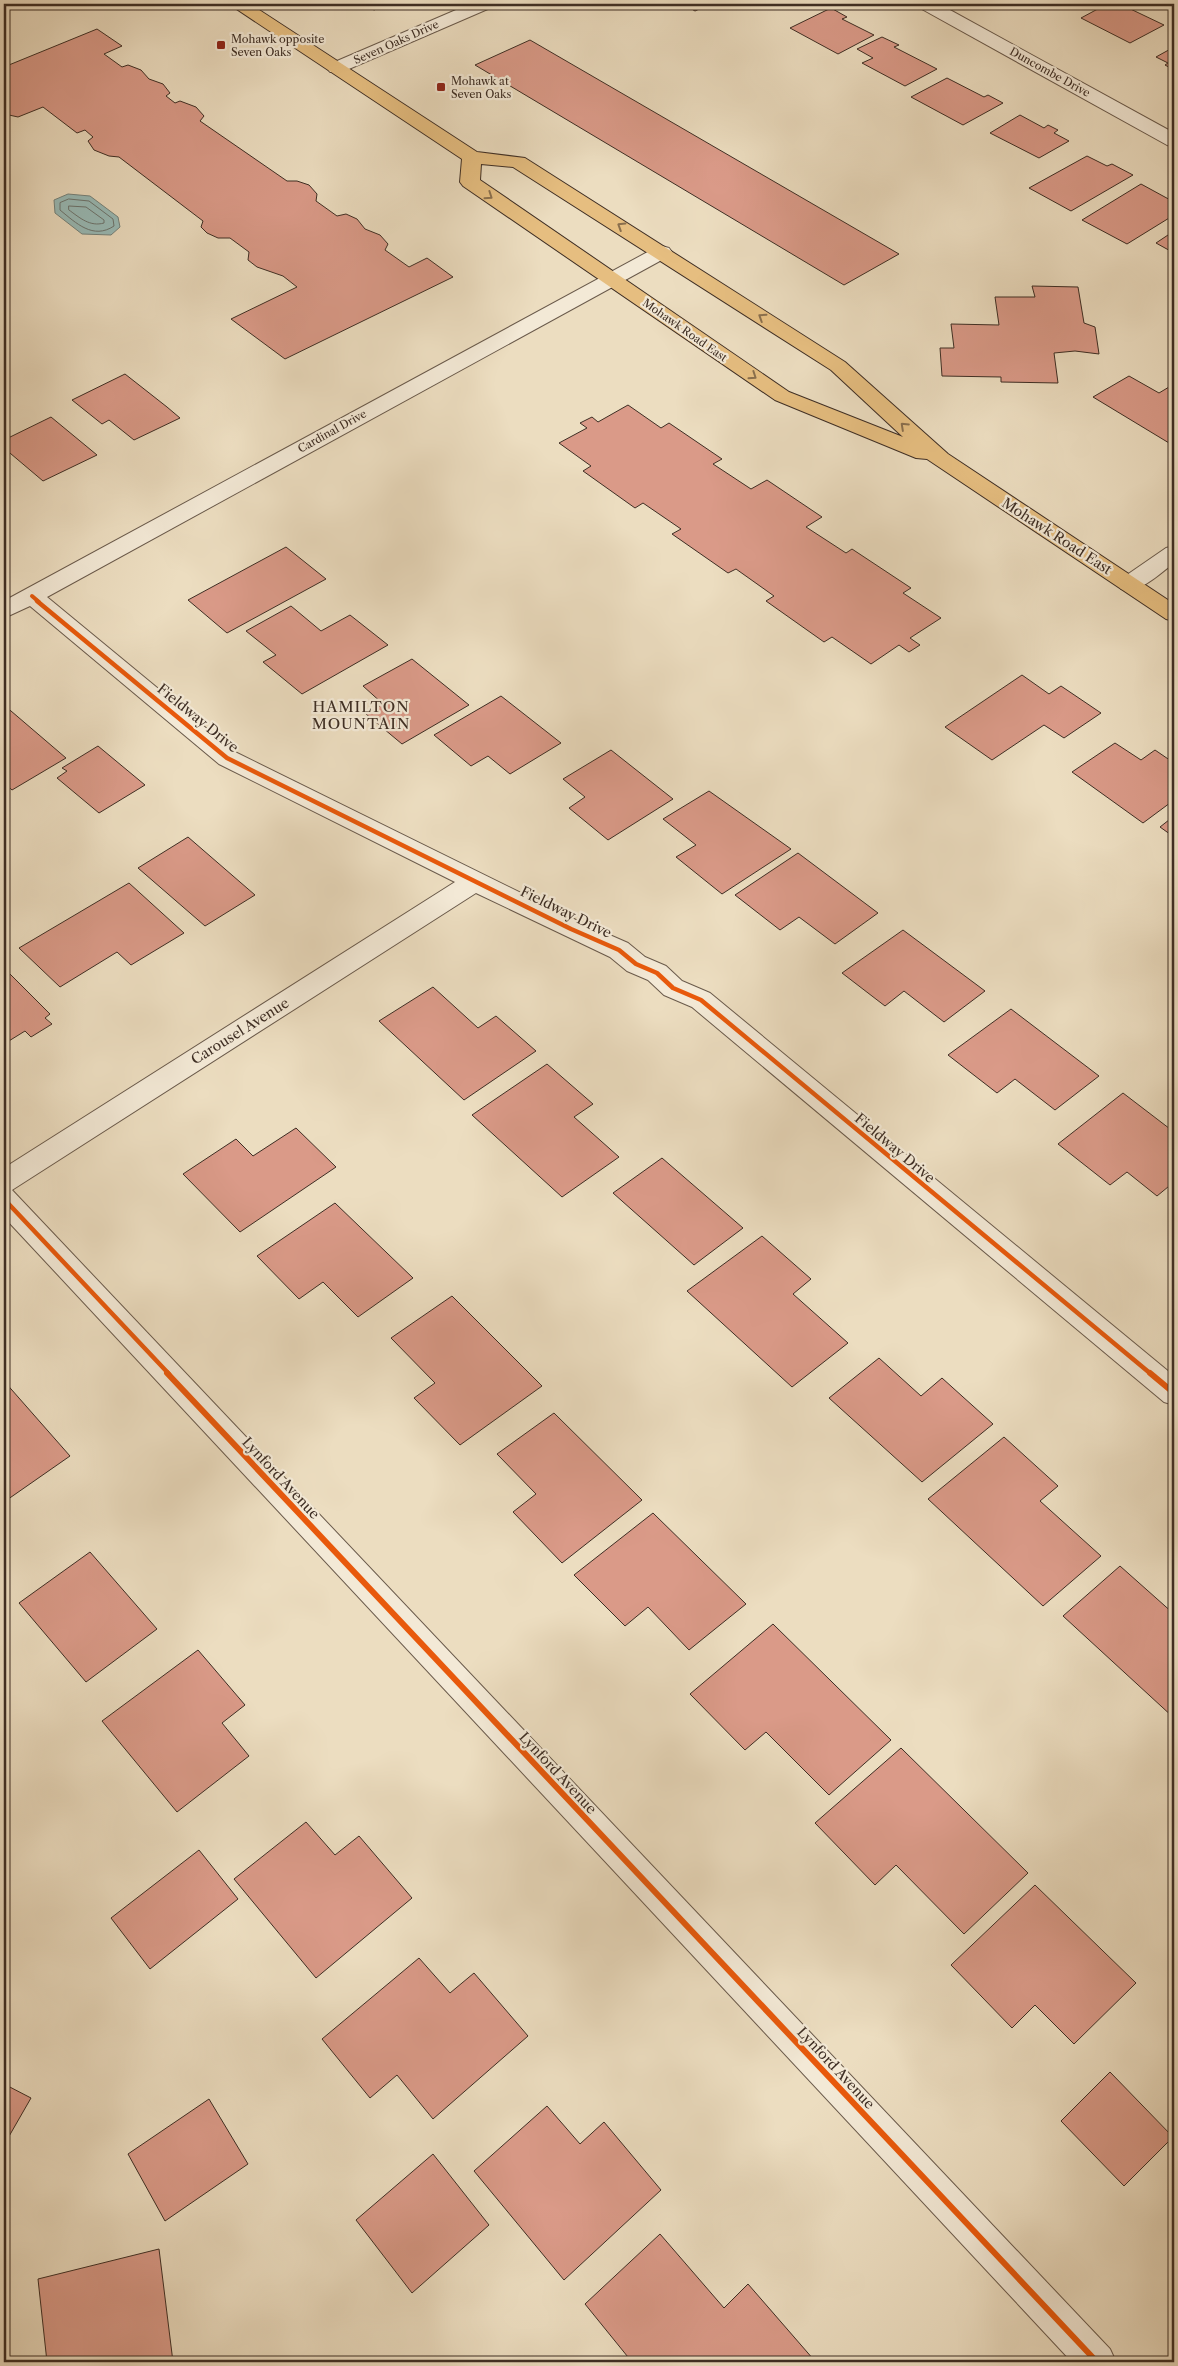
<svg xmlns="http://www.w3.org/2000/svg" width="1178" height="2366" viewBox="0 0 1178 2366" font-family="'Libre Caslon Text',serif">
	<style>
		.water { fill: #99bbb7; stroke: #75837c }
		.lines { fill: none; stroke-linecap: round; stroke-linejoin: round }
		.shore { stroke: #6c746e; stroke-width: 1 }
		.building { fill: #da9a88; stroke: #3e2e24 }
		.minor-casing { stroke: #6a5a4b; stroke-width: 2 }
		.major-casing { stroke: #3e2e24; stroke-width: 2 }
		.minor { fill: #f3e9d6; fill-rule: evenodd }
		.major { fill: #e6be80; fill-rule: evenodd }
		.cycleway-far2-casing { stroke: #f3e9d6; stroke-width: 6 }
		.cycleway-far1-casing { stroke: #f3e9d6; stroke-width: 8 }
		.cycleway-casing { stroke: #f3e9d6; stroke-width: 9 }
		.cycleway-far2 { stroke: #e8590c; stroke-width: 4 }
		.cycleway-far1 { stroke: #e8590c; stroke-width: 4.5 }
		.cycleway { stroke: #e8590c; stroke-width: 6 }
		.oneway { stroke: #8a6f4d }
		.poi-dot { fill: #8f2418; stroke: #f3e9d6; stroke-width: 2 }
		.labels { text-anchor: middle; dominant-baseline: central; stroke-width: 4.5; stroke-linejoin: round; paint-order: stroke }
		.far-poi-label { font-size: 11px; fill: #3e2e24; stroke: #f3e9d6; text-anchor: start }
		.far-street-label { font-size: 11px; fill: #3e2e24; stroke: #f3e9d6 }
		.street-label { font-size: 14px; fill: #3e2e24; stroke: #f3e9d6 }
		.neighbourhood-label { font-size: 15px; letter-spacing: 1px; fill: #3e2e24; stroke: #f3e9d6 }
	</style>
	<rect width="100%" height="100%" fill="#ecddc0"/>
	<filter id="stains"><feTurbulence type="fractalNoise" baseFrequency=".004" numOctaves="4"/><feColorMatrix values="0 0 0 0 .2 0 0 0 0 .09 0 0 0 0 .02 0 0 0 .5 -.17"/></filter>
	<radialGradient id="worn" r=".72"><stop offset=".6" stop-color="#630" stop-opacity="0"/><stop offset="1" stop-color="#630" stop-opacity=".3"/></radialGradient>
	<path class="water" d="M68,194L90,196L118,217L120,227L111,235L82,234L55,213L54,200Z"/>
	<g class="lines">
		<path class="shore" d="M69,199L89,201L113,219L114,226C93,240 76,223 60,210V203Z
			M69,206L86,207L104,220V223C90,227 80,218 69,210Z"/>
	</g>
	<path class="building" d="M364,4H389L374,10Z
		M683,4H710L695,11Z
		M1107,4H1120L1164,25L1130,43L1081,18Z
		M831,8L847,17L842,19L874,35L838,54L790,28Z
		M97,29L122,46L104,54L122,67L128,65L141,70L149,79L163,84L170,93L166,96L175,103L180,101L196,107L204,116L200,121L287,181H297L309,185L317,194L316,201L337,216L346,214L357,219L365,229L380,235L388,244L385,250L409,267L427,258L453,277L285,359L231,319L297,287L283,276L257,267L248,260L249,252L230,238H218L207,233L201,227L203,221L119,157L109,156L94,150L88,141L93,137L85,130L77,133L43,107L18,117L9,115L4,117V67Z
		M882,37L899,45L894,47L937,69L905,86L862,63L873,58L857,49Z
		M530,40L899,254L844,285L475,65Z
		M1174,47V70L1165,65L1168,63L1156,57Z
		M947,78L984,97L988,95L1003,103L963,125L911,97Z
		M1020,115L1044,128L1048,125L1058,130L1054,133L1069,141L1039,158L990,133Z
		M1087,156L1107,166L1112,164L1133,175L1071,211L1029,188Z
		M1141,184L1174,202V215L1127,244L1082,220Z
		M1174,231V253L1156,243Z
		M1032,286L1078,287L1084,323L1095,327L1099,354L1075,351L1054,353L1058,383L1001,382V377L942,376L940,348H954L951,324L999,325L995,297H1035Z
		M125,374L167,407L180,418L134,440L109,420L102,424L72,400Z
		M1129,376L1159,393L1174,384V446L1093,397Z
		M628,405L661,428L669,423L722,459L713,464L751,489L767,480L822,517L806,527L846,553L852,549L911,588L903,593L941,618L910,638L920,645L909,652L899,645L871,664L832,637L824,642L766,601L774,596L736,569L728,573L672,534L681,529L643,503L635,508L583,471L591,466L559,443L587,428L580,423L592,417L598,422Z
		M51,417L97,455L43,481L4,448V440Z
		M286,547L326,579L227,633L188,600Z
		M291,606L321,631L350,615L388,645L302,694L263,662L276,655L246,631Z
		M412,659L469,705L402,744L366,714L383,704L363,686Z
		M1022,675L1049,694L1061,686L1101,713L1064,738L1044,725L992,760L945,727Z
		M501,696L561,743L510,774L488,756L471,766L434,735Z
		M4,705L66,758L12,790L4,783Z
		M1115,743L1141,760L1155,750L1174,763V800L1143,823L1072,772Z
		M98,746L145,785L99,813L57,778L67,771L62,768Z
		M611,750L673,799L608,840L569,808L585,797L563,779Z
		M709,791L791,849L722,894L676,857L696,845L663,819Z
		M1174,816V837L1160,827Z
		M188,837L255,895L205,926L138,868Z
		M798,853L878,913L835,944L799,917L780,930L735,895Z
		M129,883L184,933L131,965L117,952L60,987L19,948Z
		M903,930L977,985L985,991L944,1022L904,991L885,1006L842,973Z
		M4,968L50,1014L45,1018L52,1024L31,1037L25,1031L4,1044Z
		M433,987L478,1028L496,1016L536,1051L464,1100L379,1021Z
		M1011,1009L1099,1076L1055,1110L1015,1079L997,1093L948,1055Z
		M547,1064L593,1104L574,1117L619,1157L562,1197L472,1115Z
		M1123,1093L1174,1132V1182L1157,1196L1127,1172L1110,1185L1058,1144Z
		M296,1128L336,1167L240,1232L183,1174L236,1139L253,1156Z
		M662,1158L743,1228L694,1265L613,1193Z
		M335,1203L413,1278L358,1317L323,1282L299,1299L257,1256Z
		M762,1236L811,1279L793,1294L848,1343L792,1387L687,1291Z
		M452,1296L542,1386L460,1445L414,1398L435,1383L391,1338Z
		M879,1358L921,1396L942,1378L993,1424L922,1482L829,1398Z
		M4,1381L70,1456L4,1502Z
		M554,1413L642,1500L562,1563L513,1512L536,1494L497,1454Z
		M1004,1437L1058,1486L1040,1501L1101,1556L1043,1606L928,1499Z
		M653,1513L746,1604L689,1650L648,1607L625,1626L574,1575Z
		M90,1552L157,1629L86,1682L19,1603Z
		M1120,1566L1174,1614V1718L1063,1616Z
		M773,1624L891,1740L829,1795L766,1732L745,1750L690,1694Z
		M198,1650L245,1705L222,1723L249,1756L177,1812L102,1721Z
		M901,1748L1028,1873L964,1934L896,1865L875,1885L815,1823Z
		M306,1822L335,1855L359,1836L412,1898L316,1978L234,1879Z
		M199,1850L238,1899L150,1969L111,1918Z
		M1035,1885L1136,1983L1074,2044L1035,2005L1012,2028L951,1965Z
		M419,1958L450,1993L474,1973L528,2036L433,2119L397,2075L370,2098L322,2039Z
		M1110,2072L1173,2137L1124,2186L1061,2121Z
		M4,2084L31,2098L4,2145Z
		M209,2099L248,2164L165,2221L128,2154Z
		M547,2106L580,2144L604,2122L661,2190L564,2280L474,2171Z
		M433,2154L489,2225L412,2293L356,2220Z
		M660,2234L724,2308L748,2284L814,2360L812,2362H632L585,2304Z
		M159,2249L173,2362H47L38,2279Z"/>
	<g class="lines">
		<defs>
			<path id="minor" d="M470,4H493L490,8L342,72H330L327,68L330,64Z
				M917,4H939L1174,133V147L1167,145L920,8Z
				M662,246L669,248L672,252L669,256L47,597L235,752L580,922L628,943L645,957L666,966L682,981L710,993L1174,1376V1405L1164,1402L692,1007L664,995L648,980L627,971L610,957L476,893L12,1190L1110,2349L1116,2362H1072L4,1217V1168L455,882L219,764L30,606L4,618V601L655,248Z
				M1174,546V563C1159,574 1140,594 1121,589L1118,584L1121,579L1166,548Z"/>
			<path id="major" d="M229,4H250L477,152L525,158L845,362L948,454L1174,604V621L1166,619L927,459L916,458L775,400L463,186L460,182L462,159ZM481,164L513,167L831,370L903,437L789,392L480,180Z"/>
		</defs>
		<use href="#minor" class="minor-casing"/>
		<use href="#major" class="major-casing"/>
		<use href="#minor" class="minor"/>
		<use href="#major" class="major"/>
		<defs>
			<path id="cycleway-far2" d="M32,596L39,602"/>
			<path id="cycleway-far1" d="M37,601L227,758L571,929L619,950L636,964L657,973L673,988L701,1000L1151,1374
				M4,1199L169,1374"/>
			<path id="cycleway" d="M167,1373L1097,2362
				M1150,1373L1174,1393"/>
		</defs>
		<use href="#cycleway-far2" class="cycleway-far2-casing"/>
		<use href="#cycleway-far1" class="cycleway-far1-casing"/>
		<use href="#cycleway" class="cycleway-casing"/>
		<use href="#cycleway-far2" class="cycleway-far2"/>
		<use href="#cycleway-far1" class="cycleway-far1"/>
		<use href="#cycleway" class="cycleway"/>
	</g>
	<defs><path id="oneway-chevron" d="M-2-3.5L2.5 0L-2 3.5" fill="none" stroke-width="1.6" stroke-linecap="round" stroke-linejoin="round" transform="scale(1.25)"/></defs>
	<g class="oneway">
		<use href="#oneway-chevron" transform="translate(489 196) rotate(34)"/>
		<use href="#oneway-chevron" transform="translate(621 226) rotate(-148)"/>
		<use href="#oneway-chevron" transform="translate(762 317) rotate(-147)"/>
		<use href="#oneway-chevron" transform="translate(753 376) rotate(34)"/>
		<use href="#oneway-chevron" transform="translate(904 426) rotate(-137)"/>
	</g>
	<g class="poi-dot">
		<rect x="216" y="40" width="10" height="10" rx="2.5"/>
		<rect x="436" y="82" width="10" height="10" rx="2.5"/>
	</g>
	<g class="labels">
		<g class="far-poi-label">
			<text x="231" y="39">Mohawk opposite<tspan x="231" dy="13">Seven Oaks</tspan></text>
			<text x="451" y="81">Mohawk at<tspan x="451" dy="13">Seven Oaks</tspan></text>
		</g>
		<g class="far-street-label">
			<text transform="translate(396 42) rotate(-24)">Seven Oaks Drive</text>
			<text transform="translate(1050 72) rotate(29)">Duncombe Drive</text>
			<text transform="translate(685 330) rotate(35)">Mohawk Road East</text>
			<text transform="translate(332 431) rotate(-29)">Cardinal Drive</text>
		</g>
		<g class="street-label">
			<text transform="translate(1057 536) rotate(33)">Mohawk Road East</text>
			<text transform="translate(198 718) rotate(39)">Fieldway Drive</text>
			<text transform="translate(566 912) rotate(26)">Fieldway Drive</text>
			<text transform="translate(240 1031) rotate(-32)">Carousel Avenue</text>
			<text transform="translate(895 1148) rotate(40)">Fieldway Drive</text>
			<text transform="translate(281 1478) rotate(47)">Lynford Avenue</text>
			<text transform="translate(558 1773) rotate(47)">Lynford Avenue</text>
			<text transform="translate(836 2068) rotate(47)">Lynford Avenue</text>
		</g>
		<g class="neighbourhood-label">
			<text x="361" y="706">HAMILTON<tspan x="361" dy="17">MOUNTAIN</tspan></text>
		</g>
	</g>
	<rect width="1178" height="2366" fill="none" stroke="#ecddc0" stroke-width="20"/>
	<rect x="5" y="5" width="1168" height="2356" fill="none" stroke="#3e2e24" stroke-width="2.5"/>
	<rect x="10" y="10" width="1158" height="2346" fill="none" stroke="#3e2e24"/>
	<rect width="100%" height="100%" filter="url(#stains)"/>
	<rect width="100%" height="100%" fill="url(#worn)"/>
</svg>
